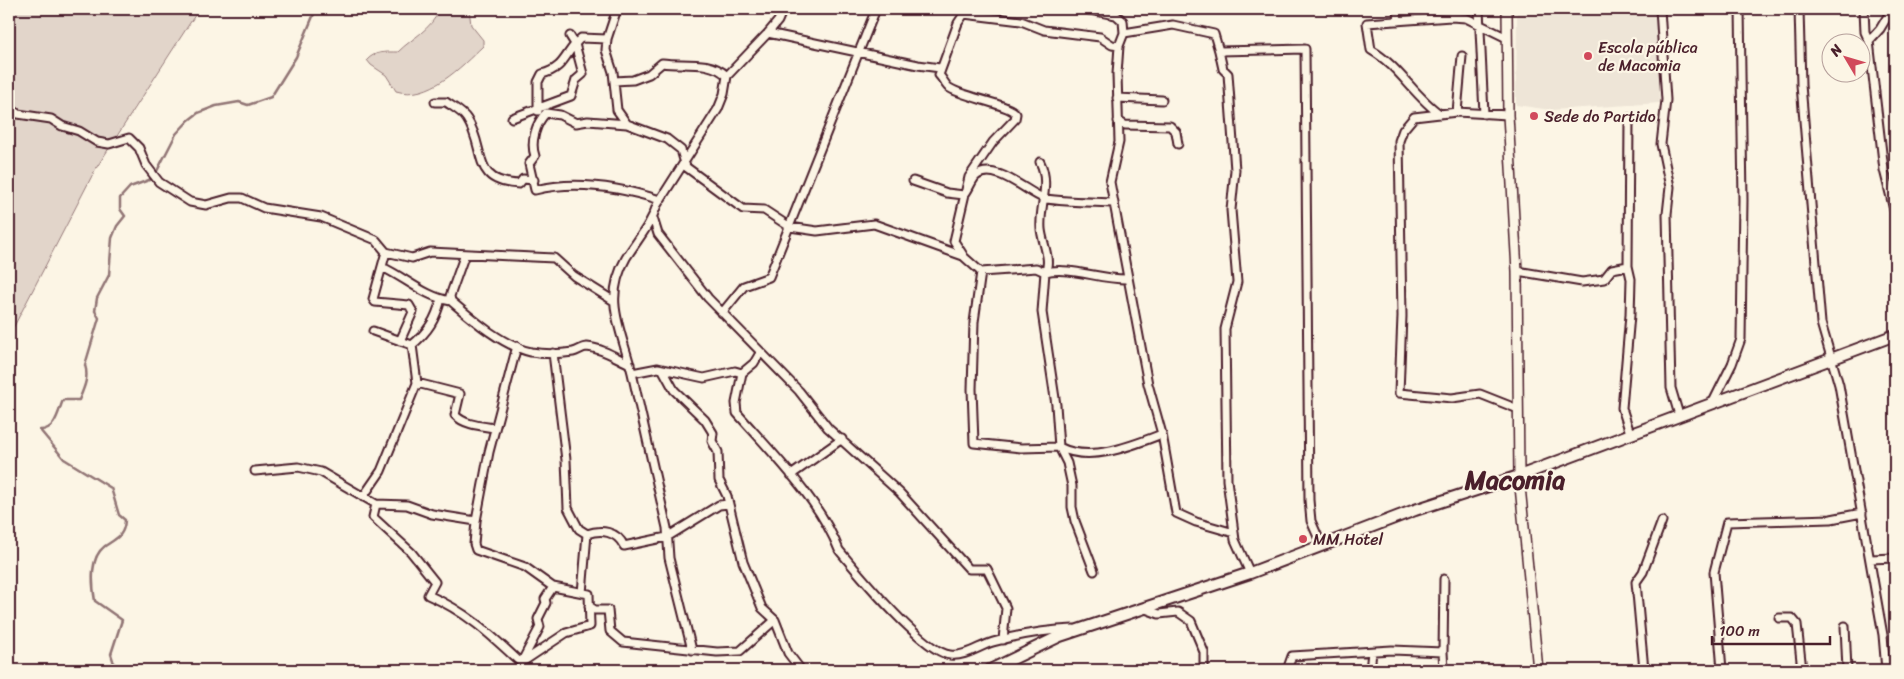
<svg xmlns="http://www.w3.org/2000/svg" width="1904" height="679" viewBox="0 0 1904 679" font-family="Sriracha,sans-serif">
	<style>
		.built { fill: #eee5d7 }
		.green { fill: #e2d5ca; stroke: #967a7a }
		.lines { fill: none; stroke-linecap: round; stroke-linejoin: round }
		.stream { stroke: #917474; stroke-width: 2.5 }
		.minor-casing { stroke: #4a1f2b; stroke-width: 11 }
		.tertiary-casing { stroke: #4a1f2b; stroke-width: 12 }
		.secondary-casing { stroke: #4a1f2b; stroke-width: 14 }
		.minor { stroke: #fcf5e5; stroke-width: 7 }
		.tertiary { stroke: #fcf5e5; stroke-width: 9 }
		.secondary { stroke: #fcf5e5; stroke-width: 10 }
		.poi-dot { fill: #d1495b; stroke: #fcf5e5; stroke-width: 2 }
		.labels { text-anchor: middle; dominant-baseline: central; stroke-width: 4.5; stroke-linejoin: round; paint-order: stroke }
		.poi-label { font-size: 16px; fill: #4a1f2b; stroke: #fcf5e5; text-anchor: start }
		.town-label { font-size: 26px; font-weight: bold; fill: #4a1f2b; stroke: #fcf5e5 }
	</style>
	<rect width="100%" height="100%" fill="#fcf5e5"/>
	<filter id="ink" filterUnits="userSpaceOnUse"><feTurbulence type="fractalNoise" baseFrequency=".02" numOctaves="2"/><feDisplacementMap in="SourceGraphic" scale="10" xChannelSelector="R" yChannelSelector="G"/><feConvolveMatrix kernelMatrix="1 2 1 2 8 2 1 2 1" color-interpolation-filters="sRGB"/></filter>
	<g filter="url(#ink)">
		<path class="built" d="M1517,9H1658L1660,103L1551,110L1516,105Z"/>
		<path class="green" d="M9,9H199L95,170L9,336Z
			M440,9H469L471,25L483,40V46C461,67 429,101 396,91L386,75L371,65L367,60C375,51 386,52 398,52C413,37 430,31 440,9Z"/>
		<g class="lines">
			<path class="stream" d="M116,670L111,654L122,620L95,601C92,584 89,558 105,546C117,538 124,536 125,520L119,515L111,488L64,459L40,430C56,430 58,412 63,400H79C84,388 89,378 85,365L99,318L95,311L97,298L109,275L112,238L117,226L125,216L120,209V198L130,187L149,180L156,173L176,134L189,120L198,113L216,106L239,102L248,105L271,97L296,57L316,9"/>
			<defs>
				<path id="minor" d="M617,9L607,39L606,50L613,72L617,110L627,124L667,139L681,150L686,167L743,209L764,210L790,227L817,231L874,224L963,256L981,272L1036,268L1045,272L1042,312L1056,405L1059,447C1090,463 1131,446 1162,434
					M1085,9L1116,15L1123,21L1124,33L1173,25L1214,34L1219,51L1305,49L1309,500L1311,521L1322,546
					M1397,9L1398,21
					M1479,9L1484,114
					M1660,9L1666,100L1661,144L1670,187L1667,214L1671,388L1679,415
					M1799,9L1801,85L1821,323L1839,385L1883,635L1886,670
					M1864,9L1865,32L1869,41L1884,170L1895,214
					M768,33L918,65L940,68
					M1124,33L1119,46L1117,74L1119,142L1110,182L1148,384L1162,434L1176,513L1196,522L1234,533
					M1869,41L1880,29L1892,9
					M1219,51L1223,69L1228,74L1235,170L1231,210L1237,282L1225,329L1227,480L1235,540L1250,573
					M614,81L633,80L649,74L662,63C683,66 710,59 727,76
					M1117,98L1162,100
					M435,102H446C453,107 463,112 467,119C487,150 470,182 519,184L523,179L534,180
					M9,107L18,114L51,119L62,126L79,131L97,142L109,144L129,138L139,148L146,165L159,182L190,202L206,205L231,198H242L264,208L321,217L376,240L386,252L412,258L430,252L554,258L574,276L614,301
					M538,111V82L542,74C566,68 564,53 581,38L607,39
					M1457,112L1462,56
					M1440,114C1414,96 1399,66 1371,50L1367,23L1451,17L1466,18L1507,38
					M1508,115L1457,112L1414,117L1403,130L1399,141L1402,316L1399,393L1452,398L1480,394L1518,409
					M512,118L571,96L576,80L583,74L575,44L570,36
					M1629,118L1628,266L1631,279L1630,315L1622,408L1630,433
					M1118,121L1125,125L1170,126L1176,132L1178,144
					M627,124L588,121L576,123L560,115L546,113C536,123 530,142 535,156L529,164L535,190C576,180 619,187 660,200
					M1040,162C1051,184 1039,207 1041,229C1042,242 1052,261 1045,272
					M913,181L947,193L964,195C969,190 971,181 976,176C994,161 1027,192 1043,198C1054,202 1098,202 1113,203
					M653,218L658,234L708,298L799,391L828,428L900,493L969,569H987L1006,608L1003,640
					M386,252L373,299L375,302L409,305L413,312L400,341
					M465,254L450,296L451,301C472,319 503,346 531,352C543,354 560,354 573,352C578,351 582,347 587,347C602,348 617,358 630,364
					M963,255L954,241L969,177L993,142L1015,119L1016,114C1010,104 961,97 948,87C945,84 942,78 939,75L958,23L964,14L1021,21L1044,30L1100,37L1112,45L1119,46
					M382,267C406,278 425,297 451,301
					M1517,271L1582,282L1604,279L1612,269L1628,266
					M981,272L974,322L972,389L974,443L1021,448L1059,447L1067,463L1072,486V507L1075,521L1094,571
					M1045,272C1071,266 1100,280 1128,279
					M722,313L744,286L769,277L876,9
					M373,331L412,345L417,383L460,394L455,415C464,425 482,426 495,428
					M412,345C428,332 436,319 441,299
					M553,353L566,460L568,508L579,529L587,534
					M760,353L754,363L742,373L736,403L737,413C773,454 819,499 839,550C858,573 922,651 950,655C965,657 979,646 993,642C1018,635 1047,630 1073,629
					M663,370L674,390L705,420L713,433L712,441L718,452L719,480L727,496L743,562L762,608L775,620L788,653L801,670
					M632,373C622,331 602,300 626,258C637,240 651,225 657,205L718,109L724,94L727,76L768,33L778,21L783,9
					M1713,402L1732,364L1741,339L1743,200L1740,9
					M255,471L298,467L321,472L376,504L407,505L432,514L476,521L474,544L476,550L525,567L553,587L589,594L590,626L566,633L521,663L540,627L538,619L546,603L545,599L553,587
					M791,475L842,439
					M363,497L381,471L417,383
					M376,504L373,517L411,552L435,582L428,595C467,612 491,635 521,663
					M476,521L489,452L517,346
					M1870,559L1895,558
					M582,593L587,534C601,529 617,531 624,546L667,537L719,505L729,504
					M589,606L595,610H608L610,631L623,642L717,652L740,651L775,620
					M1143,608L1159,614L1178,612L1191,621L1204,652V670
					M1779,618H1792L1797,624L1802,670
					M1845,626L1847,670
					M692,650L669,558L667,528L632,373L658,368L704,378L735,371L742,373
					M1443,652L1444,670
					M1287,670L1292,656L1392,650L1443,652L1444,579
					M1370,670L1372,652
					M1644,670L1636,582L1643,572L1662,521
					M1722,670L1714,572L1727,522L1831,519L1862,513"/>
				<path id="tertiary" d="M1507,9L1508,115L1517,271L1519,476L1538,670"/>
				<path id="secondary" d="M990,670L1060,636L1250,573L1415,510L1519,476L1895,335"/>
			</defs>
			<use href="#minor" class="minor-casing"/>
			<use href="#tertiary" class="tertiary-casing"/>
			<use href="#secondary" class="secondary-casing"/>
			<use href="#minor" class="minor"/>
			<use href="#tertiary" class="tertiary"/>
			<use href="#secondary" class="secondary"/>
		</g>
	</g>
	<g class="poi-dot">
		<circle cx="1588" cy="56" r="5"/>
		<circle cx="1534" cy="116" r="5"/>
		<circle cx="1303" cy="539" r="5"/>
	</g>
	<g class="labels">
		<g class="poi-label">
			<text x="1598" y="47">Escola pública<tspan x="1598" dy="18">de Macomia</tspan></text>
			<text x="1544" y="116">Sede do Partido</text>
			<text x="1313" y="539">MM Hotel</text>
		</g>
		<g class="town-label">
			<text x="1515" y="480">Macomia</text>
		</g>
	</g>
	<rect width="1904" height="679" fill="none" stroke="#fcf5e5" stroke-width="30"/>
	<rect x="15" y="15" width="1874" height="649" fill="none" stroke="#4a1f2b" stroke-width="2" filter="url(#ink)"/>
	<g transform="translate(1846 58) rotate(308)"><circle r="24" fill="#fcf5e5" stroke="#b59f9b"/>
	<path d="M0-4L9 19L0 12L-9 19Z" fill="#d1495b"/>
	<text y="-8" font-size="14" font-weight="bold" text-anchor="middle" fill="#4a1f2b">N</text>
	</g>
	<path d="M1712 636v8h118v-8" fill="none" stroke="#4a1f2b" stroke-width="2.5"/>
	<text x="1719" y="636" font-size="15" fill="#4a1f2b" stroke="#fcf5e5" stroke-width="4" paint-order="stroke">100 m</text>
</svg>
